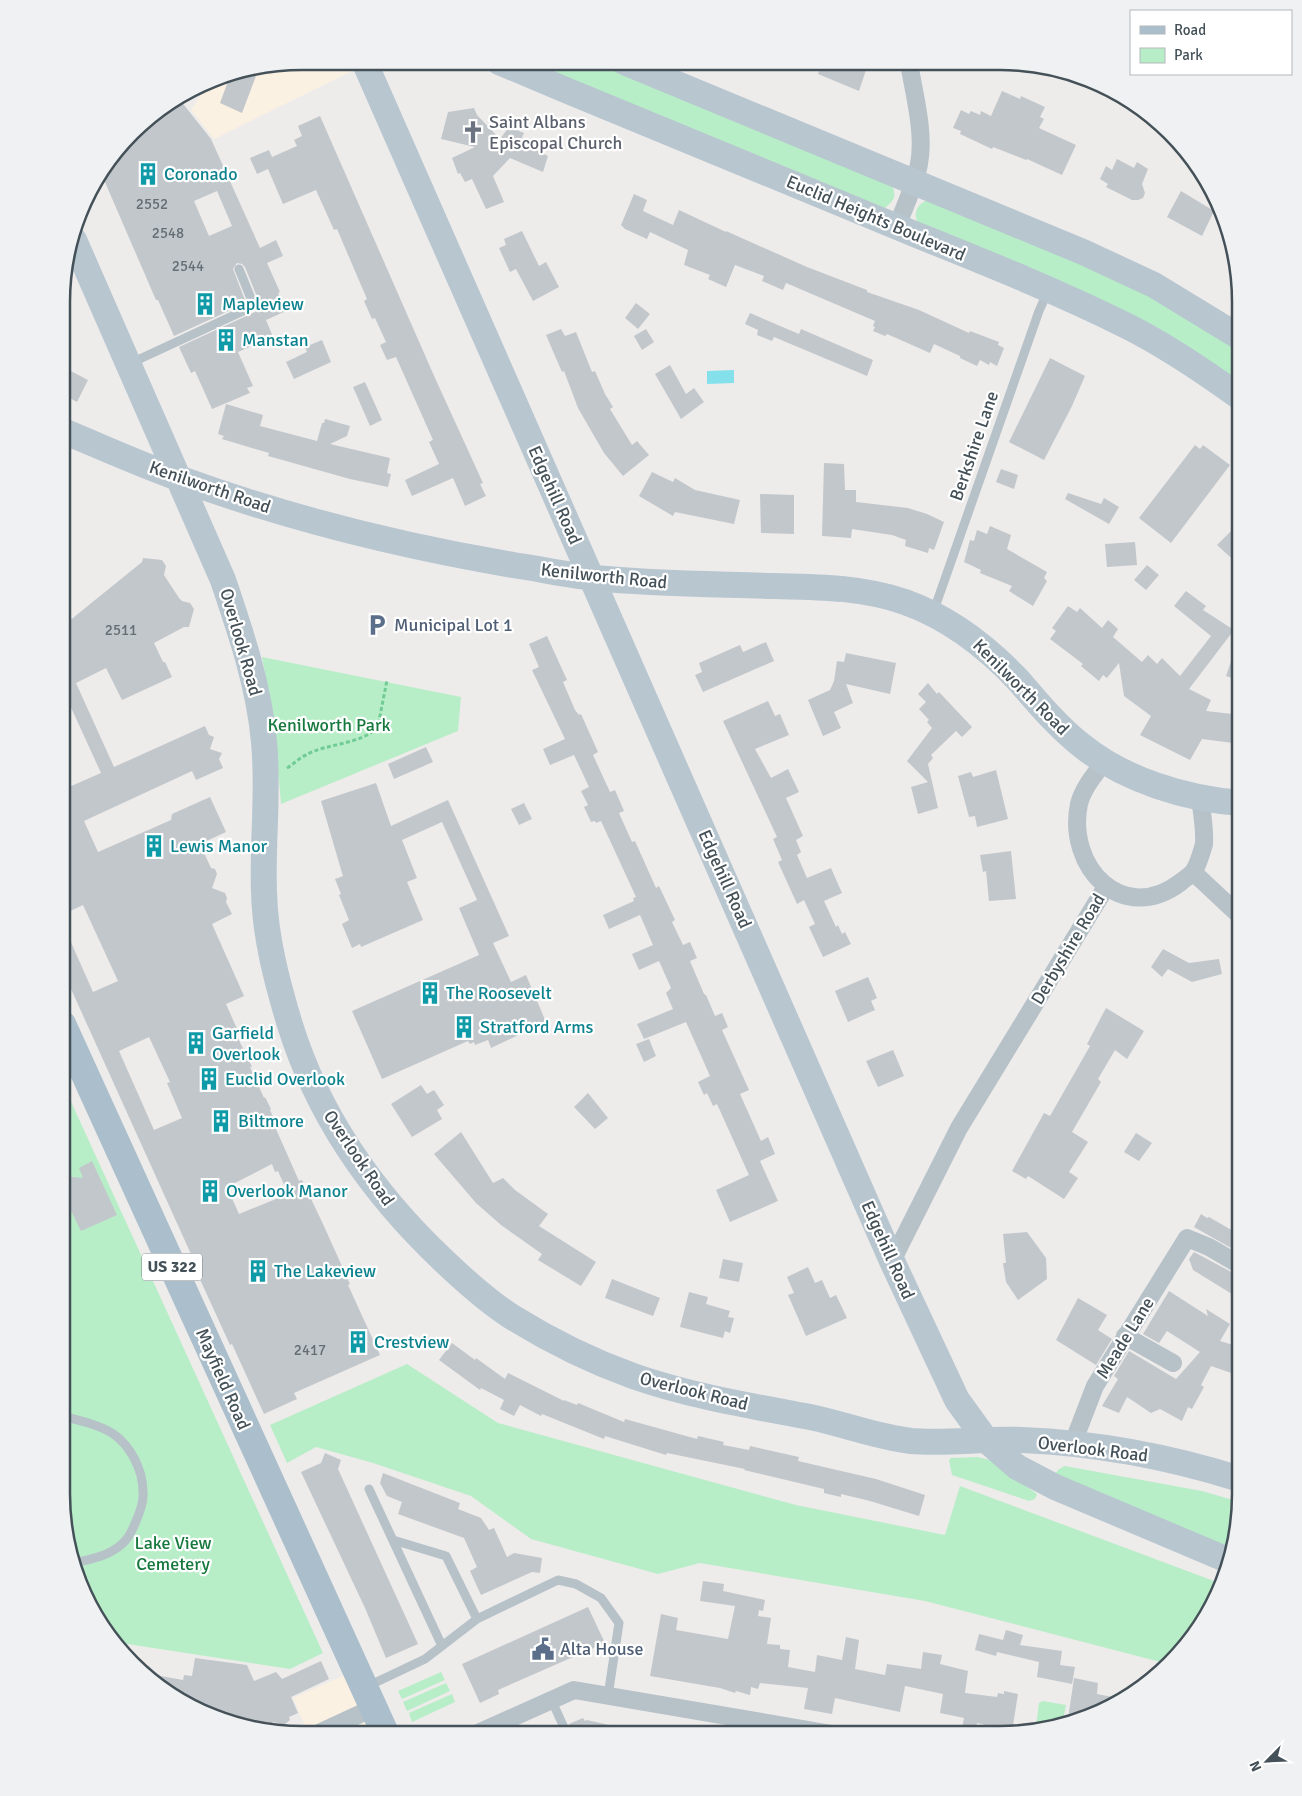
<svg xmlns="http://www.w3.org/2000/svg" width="1302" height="1796" viewBox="0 0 1302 1796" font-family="Signika,sans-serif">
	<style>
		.commercial { fill: #fbf1e2 }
		.green { fill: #b8eec7 }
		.water { fill: #84e1eb }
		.building { fill: #c2c7cb; fill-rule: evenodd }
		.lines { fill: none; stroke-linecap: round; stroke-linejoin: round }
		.path { stroke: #70cb94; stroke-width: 3; stroke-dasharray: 4 2.5; stroke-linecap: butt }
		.lane { stroke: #b6c2c8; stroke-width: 9 }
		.street { stroke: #b6c2c8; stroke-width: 18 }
		.secondary { stroke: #b8c6d0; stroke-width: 26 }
		.primary { stroke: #aabecb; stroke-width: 28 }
		.labels { text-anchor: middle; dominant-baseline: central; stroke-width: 4.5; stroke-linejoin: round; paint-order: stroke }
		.number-label { font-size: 15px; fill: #646e75 }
		.shield { fill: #fff; stroke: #7c858a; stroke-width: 1 }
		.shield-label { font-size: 16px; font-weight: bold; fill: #445158 }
		.worship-label { font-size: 18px; fill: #5b616d; stroke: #fff; text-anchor: start }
		.culture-label { font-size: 18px; fill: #0d838f; stroke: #fff; text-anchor: start }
		.street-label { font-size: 18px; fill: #445158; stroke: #fff }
		.service-label { font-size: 18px; fill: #4e5e75; stroke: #fff; text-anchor: start }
		.park-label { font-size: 18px; fill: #16783c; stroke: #fff }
		.rim { fill: none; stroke: #445158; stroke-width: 2.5 }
	</style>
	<rect width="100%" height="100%" fill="#eeebeb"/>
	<path class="commercial" d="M302,61H348L352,71L214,139L191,110L209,83L225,74Z
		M356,1670L385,1733H308L293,1698Z"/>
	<path class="green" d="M521,62H597L891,184C897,195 895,200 885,208Z
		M929,199L1154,296L1241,348V389L919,226C912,213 917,204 929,199Z
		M262,657L461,697L458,731L281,804C277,754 272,706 262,657Z
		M62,1082L323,1653L290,1669L114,1642L86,1600L61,1494Z
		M407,1364L498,1423L796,1505L945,1535L960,1486L1222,1584L1200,1628L1168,1664L925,1601L700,1563L658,1574L531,1539L471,1496L373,1463L316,1447L287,1463L270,1425Z
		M978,1457L990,1460L1037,1494L1035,1499L1029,1501L952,1475L949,1460L951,1458Z
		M1065,1466L1202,1491L1240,1502L1232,1549L1054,1475L1059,1469Z
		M441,1672L445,1680L402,1699L398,1691Z
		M446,1683L450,1691L407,1711L403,1702Z
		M452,1694L455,1702L412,1722L409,1713Z
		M1043,1701L1066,1705L1063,1720L1036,1726L1039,1703Z"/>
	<path class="water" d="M734,370V383L707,384V371Z"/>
	<path class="building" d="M822,63H850L866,70L859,91L818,74Z
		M259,68L242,113L220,103L231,73Z
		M1002,91L1020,99L1021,96L1045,107L1040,117L1044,119L1039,128L1076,145L1062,175L1027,159L1026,160L993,147L992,149L960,134L961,131L953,128L961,110L969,114L971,111L980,115L981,111L991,116Z
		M180,100L211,139L260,248L276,240L283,256L267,263L280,292L278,293L286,311L266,320L273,337L238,352L253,386L247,388L250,393L212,409L195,371L191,373L179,347L259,310L260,304L245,267L242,264L237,263L233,269L246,303L174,336L158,300H156L101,173L144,121ZM217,191L232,226L209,236L194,201Z
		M474,108L477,115L500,139L509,127L524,133L520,142L548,156L543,172L510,158L493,176L504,202L486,209L472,179L465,182L460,173L458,174L452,158L475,147L441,139L448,112Z
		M320,116L435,378L483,483L480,484L486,496L465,506L453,478L412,496L405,480L439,464L429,442L433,440L396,357L387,360L380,345L386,342L375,318L372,319L364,301L367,299L337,229L334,230L316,190L283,204L268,169L257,174L250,158L269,150L272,157L297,146L294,140L302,136L298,126Z
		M1117,159L1134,168L1137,162L1148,169L1142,184L1145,193L1143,198L1138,200H1132L1106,187L1108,184L1100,179L1106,166L1112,170Z
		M1181,191L1214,211L1202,236L1167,217Z
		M634,194L647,200L643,211L673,225L679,210L726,232V231L807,267L867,290V292L919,310L969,333L970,331L999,342L998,345L1004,348L997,366L990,362L989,365L980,360L977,366L960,358V356L934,344L930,353L887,334L885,336L873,331L875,327L873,326L875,321L786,283L783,290L762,281L764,276L735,265L726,287L708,279L710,275L684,265L688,250L650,232L647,239L625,229L621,225Z
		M522,231L539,266L546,262L559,287L533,301L516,269L510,272L499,248L506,245L504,239Z
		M636,303L650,314L638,329L625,318Z
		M750,313L799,334L801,329L873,360L867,376L774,337L772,341L757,335L758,330L745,324Z
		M561,329L565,336L576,332L592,372L595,371L605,394L613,407L610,409L632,445L637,441L649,455L623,476L604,453L578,408L564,371L562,372L546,335Z
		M646,329L654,342L642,350L634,336Z
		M322,340L331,362L294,379L286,362L307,352L305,347Z
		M1050,358L1085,376L1072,406L1044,460L1009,442Z
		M670,365L686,394L694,388L704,402L681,419L655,374Z
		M63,367L88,380L77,402L63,394Z
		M365,382L382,420L370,426L353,387Z
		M226,404L263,415L260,426L317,441L322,423H324L325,419L350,426L347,436L330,444L390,458L387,473L391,474L388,487L350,479L268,456L269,453L222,439L224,436L218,434Z
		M1195,445L1200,449L1203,445L1230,465L1171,543L1139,518Z
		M824,463L844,464L845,490H856V502L908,508L927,514L944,522L934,550L929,548L928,553L905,546L906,540L892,535L852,529L851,538L822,536Z
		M1001,469L1018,475L1014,489L996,482Z
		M652,472L673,482L675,478L695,490L740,500L734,524L675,512L673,516L639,496Z
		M1068,493L1101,504L1104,498L1119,507L1109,524L1065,499Z
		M760,494L794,495V534L761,533Z
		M990,526L1011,535L1007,549L1047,572L1044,578L1047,581L1033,606L1009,591L1012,586L980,573L981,570L964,562L970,540L974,541L977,530L987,534Z
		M1232,530L1241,535V567L1217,545Z
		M1135,542L1137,565L1107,567L1105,544Z
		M143,558L162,560L166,566L164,575L179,598L182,601L190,603L194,609L189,627H184L154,643L163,662H165L172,677L122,700L106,668L76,683L114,767L205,726L209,735L214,737L210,749L222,753L219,759L223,768L196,780L192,771L84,821L98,852L171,820L172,814L210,797L226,832L200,844L211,868L215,869L217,874L212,888L225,893L227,898L226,902L232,914L212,924L244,996L226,1004L238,1031L235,1032L252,1067H250L264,1098L265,1097L271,1109L270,1110L274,1119L272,1120L299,1181L302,1180L323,1224L350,1284L348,1285L380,1355L294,1393L297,1399L264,1414L232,1344L230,1345L198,1275L200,1274L62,969V922L93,992L118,981L83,905L62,915V790L101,773L63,690V626L142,562ZM149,1037L170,1082L167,1083L182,1118L154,1130L119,1051ZM272,1164L275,1172L278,1171L288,1194L239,1214L227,1187Z
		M1147,565L1159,575L1146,590L1134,580Z
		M1186,591L1206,606L1203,610L1234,630L1189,689L1211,700L1206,711L1241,715V744L1202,739L1190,760L1140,735L1151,716L1124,696L1119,663L1107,678L1103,675L1099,681L1081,666L1083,664L1050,639L1056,631L1052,628L1068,606L1077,612L1080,608L1102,628L1108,620L1118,629L1113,637L1142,662L1148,655L1157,664L1162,658L1180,676L1211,636L1174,606Z
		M547,636L567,680L563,682L575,710L579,715L581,714L598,752L593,755L610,792L615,790L624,811L619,813L632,842L635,841L656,888L659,886L675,920L672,922L683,945L690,942L697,958L690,961L704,994L706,995L715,1016L722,1013L728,1027L722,1030L749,1090L740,1094L761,1141L768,1137L775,1154L760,1161L778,1201L730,1222L716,1190L749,1175L717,1104L713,1106L707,1093L704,1095L698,1082L710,1076L686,1022L644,1039L637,1024L673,1009L666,993L671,988L659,961L639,970L632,954L653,945L640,915L609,929L603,915L634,901L633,898L636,897L601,821L596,823L595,821L591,822L584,807L588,805L581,791L589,787L574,755L550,765L543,749L565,739L532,670L539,667L529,644Z
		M1238,641H1241V681L1226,676Z
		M766,642L774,661L703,692L695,675L702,672L699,663L740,645L743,652Z
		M846,653L896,663L890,694L846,684L853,703L834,712L841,728L823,736L808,700L830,690L834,681L837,661L844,662Z
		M928,683L937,694L939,692L972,727L962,737L956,731L931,755L933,758L928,764L938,808L918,814L911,787L928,782L907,761L932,728L927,722L929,720L919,709L926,702L918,694Z
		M768,701L775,716L780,714L789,735L755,749L771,778L788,769L799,792L786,798L803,836L796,840L801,852L797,855L807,878L831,868L842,893L824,901L836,927L838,925L842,934L845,932L851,944L823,957L809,927L815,924L804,900L797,904L778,862L782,860L773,839L777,837L723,721Z
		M426,747L433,762L394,779L388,764Z
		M996,770L1008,819L977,827L975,816L969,817L958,776L971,772L973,777Z
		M376,783L391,826L448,800L509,936L493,943L511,982L526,975L546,1022L491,1048L488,1040L475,1045L474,1042L470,1044L468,1041L382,1079L352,1011L479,955L459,908L477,900L442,822L402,840L417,878L407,882L423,920L361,947L360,944L352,948L342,924L349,920L339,895L341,894L335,879L343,876L342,873L321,801Z
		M524,803L532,819L519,825L511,809Z
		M1011,851L1016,899L989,901L986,871L983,872L980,855Z
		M1163,949L1189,963L1219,959L1222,974L1192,982L1168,969L1162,977L1151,967Z
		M868,977L877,998L871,1001L875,1010L848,1022L835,991Z
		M1106,1008L1144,1031L1127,1059L1115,1050L1098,1079L1101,1082L1072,1132L1088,1142L1069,1172L1078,1178L1064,1199L1028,1176L1026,1179L1012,1171L1044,1113L1050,1116L1090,1046L1087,1044Z
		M649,1039L656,1056L644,1062L636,1044Z
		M893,1050L904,1076L878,1087L866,1061Z
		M421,1085L427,1094L434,1090L444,1105L437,1110L442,1119L412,1137L391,1104Z
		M588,1093L608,1118L595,1129L574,1107Z
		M461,1132L493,1183L503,1178L515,1190L548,1214L539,1226L596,1262L581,1286L538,1260L542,1254L501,1225L476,1203L434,1154Z
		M1136,1133L1152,1143L1139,1161L1124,1152Z
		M92,1161L117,1215L81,1231L71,1211L62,1210V1176L83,1178L79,1168Z
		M1201,1214L1207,1218L1209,1217L1240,1235V1253L1194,1227Z
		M1027,1232L1046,1258L1047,1279L1018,1300L1006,1282L1003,1263H1006L1003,1234Z
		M1194,1252L1235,1274L1240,1276V1299L1193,1270L1189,1259Z
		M723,1259L743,1263L739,1282L719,1278Z
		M808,1267L815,1283L822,1280L830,1298L836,1295L847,1318L806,1336L788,1295L794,1293L787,1277Z
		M612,1279L660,1298L653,1316L605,1298Z
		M1169,1291L1208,1316L1206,1309L1230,1324L1220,1341L1240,1347V1376L1211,1366L1201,1385L1204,1387L1192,1409L1188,1407L1182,1421L1160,1409L1151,1413L1127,1397L1119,1413L1102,1406L1118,1379L1114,1376L1129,1351L1176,1379L1200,1352L1167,1331L1159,1343L1143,1334Z
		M689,1292L708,1297L706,1304L730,1311L728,1317L734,1318L730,1333L725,1331L723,1338L680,1327Z
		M1078,1298L1107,1315L1098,1330L1112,1339L1096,1365L1056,1340Z
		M452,1343L475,1360L476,1358L505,1379L508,1373L564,1401V1400L577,1405L578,1403L624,1422L625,1419L697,1439L698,1436L724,1442L723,1445L749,1450L750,1446L799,1457L798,1461L876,1479L925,1495L919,1516L870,1501L841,1494V1497L824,1493V1489L744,1470L745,1469L667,1453L666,1455L605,1436L604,1439L542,1414L541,1416L520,1405L514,1416L500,1409L504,1400L481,1388L480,1390L439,1360Z
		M325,1453L341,1460L338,1469L418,1644L386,1658L365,1608L301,1472L321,1463Z
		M383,1473L460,1503L458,1509L481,1518L489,1530L494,1528L507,1557L514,1553L542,1558L540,1573L532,1572L481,1595L470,1571L477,1567L464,1538L398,1514L402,1502L387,1496L380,1483Z
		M703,1581L724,1584L723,1591L765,1600L763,1611L759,1610L758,1616L771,1618L767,1644L780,1645V1649L790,1650L788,1667L815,1672L817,1655L842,1660L846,1637L859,1640L855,1669L885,1675L887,1664L921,1669L923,1652L942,1655L940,1664L968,1671L965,1693L997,1697L998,1693L1004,1694V1691L1018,1694L1012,1731L977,1723L975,1731L962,1728L964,1718L940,1713L943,1694L905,1686L900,1712L835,1698L832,1714L804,1709L808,1688L760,1683L758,1689L751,1687L750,1695L736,1691L735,1693L720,1688L650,1676L661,1614L678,1618L676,1630L728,1639L735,1606L700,1601Z
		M588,1607L605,1643L498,1690L499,1694L480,1703L462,1664Z
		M1006,1630L1023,1635L1020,1645L1062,1651L1060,1665L1075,1667L1072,1684L1037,1677L1039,1662L997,1652L996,1656L975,1650L979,1634L1003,1640Z
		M195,1658L247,1665L254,1681L276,1672L282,1679L321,1661L329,1679L291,1697L298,1713L289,1717L290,1720L285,1724H281L273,1722L268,1731L168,1694L144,1673L183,1680L184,1675L192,1676Z
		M1074,1678L1098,1683L1097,1694L1123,1699L1106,1710L1068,1719Z
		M583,1718L585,1721L587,1720L622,1728L621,1734H573L569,1724Z"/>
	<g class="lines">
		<path class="path" d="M287,768C294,764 299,758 306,755C326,743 363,745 378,726L387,680"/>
		<path class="lane" d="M131,363L254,306L239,269
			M933,613L1039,311L1048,291
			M61,1416C78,1420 97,1424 112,1433C130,1445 143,1469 143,1492C144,1502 140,1512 136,1521C133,1529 129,1538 122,1544C110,1555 93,1559 77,1562
			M369,1489L442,1646
			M393,1540L446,1556L477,1619
			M366,1687L425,1659L477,1619L558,1580L576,1584L601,1598L619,1623L608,1696
			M551,1699L567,1734"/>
		<path class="street" d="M897,226C905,206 915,185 919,164C925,133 914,94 909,63
			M1105,761C1095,774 1083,788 1079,804C1066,866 1122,927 1181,882C1184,879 1190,876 1193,872C1198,866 1202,851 1204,844C1205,829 1202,812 1200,798
			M1193,872L1240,916
			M892,1261L959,1128L1106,887
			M1125,1336L1173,1363
			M1073,1443L1095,1386L1187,1238L1209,1247L1240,1265
			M319,1733L373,1708
			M478,1733L574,1690L832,1734"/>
		<path class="secondary" d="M364,61L892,1261L957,1400L986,1440L1017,1467L1055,1487L1230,1561
			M499,62C636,120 774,175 912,233C984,262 1057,291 1127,326C1167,346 1205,372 1241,398
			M624,62L1083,252L1154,285L1241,338
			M74,240L223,580C241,633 259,686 264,742C269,792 262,842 264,892C265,937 277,982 290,1025C319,1118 374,1195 444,1261C465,1281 487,1301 512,1317C549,1340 591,1361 633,1376C690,1396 751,1406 810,1417C844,1424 876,1437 911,1441C948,1444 985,1438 1022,1440C1096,1443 1170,1457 1240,1479
			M63,431C102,447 141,465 181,479C288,518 401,546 513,565C540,569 568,575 595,578C654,584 714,584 773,586C818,587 862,587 905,602C950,618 987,647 1019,681C1038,703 1058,727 1081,745C1124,780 1186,799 1241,803"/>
		<path class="primary" d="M62,1024L385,1733"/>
	</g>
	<defs>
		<symbol id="church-bare" viewBox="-9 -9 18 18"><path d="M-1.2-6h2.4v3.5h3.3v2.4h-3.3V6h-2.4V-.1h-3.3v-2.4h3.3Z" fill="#6b7280" stroke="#fff" stroke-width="2.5" paint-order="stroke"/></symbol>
		<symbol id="building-bare" viewBox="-9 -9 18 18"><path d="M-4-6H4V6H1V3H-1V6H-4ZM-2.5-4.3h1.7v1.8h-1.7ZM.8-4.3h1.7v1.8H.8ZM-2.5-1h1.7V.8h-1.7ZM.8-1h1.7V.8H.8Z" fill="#0f9aa8" stroke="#fff" stroke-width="2.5" paint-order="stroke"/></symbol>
		<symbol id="parking-bare" viewBox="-9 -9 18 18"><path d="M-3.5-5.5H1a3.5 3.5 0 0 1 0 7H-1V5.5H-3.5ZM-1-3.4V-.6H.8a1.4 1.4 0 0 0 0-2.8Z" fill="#5c6f8a" stroke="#fff" stroke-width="2.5" paint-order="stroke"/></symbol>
		<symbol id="civic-bare" viewBox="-9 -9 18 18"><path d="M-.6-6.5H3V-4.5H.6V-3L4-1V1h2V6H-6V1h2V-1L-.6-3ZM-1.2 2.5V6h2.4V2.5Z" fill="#5c6f8a" stroke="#fff" stroke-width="2.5" paint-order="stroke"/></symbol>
	</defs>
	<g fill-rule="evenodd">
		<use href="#church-bare" x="457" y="116" width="32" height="32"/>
		<use href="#building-bare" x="132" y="158" width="32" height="32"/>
		<use href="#building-bare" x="189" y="288" width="32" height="32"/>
		<use href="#building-bare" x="210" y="324" width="32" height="32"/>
		<use href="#parking-bare" x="361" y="609" width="32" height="32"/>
		<use href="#building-bare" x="138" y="830" width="32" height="32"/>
		<use href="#building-bare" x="414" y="977" width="32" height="32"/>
		<use href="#building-bare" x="448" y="1011" width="32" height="32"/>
		<use href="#building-bare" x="180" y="1027" width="32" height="32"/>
		<use href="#building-bare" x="193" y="1063" width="32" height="32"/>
		<use href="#building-bare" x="205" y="1105" width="32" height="32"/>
		<use href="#building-bare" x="194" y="1175" width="32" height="32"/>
		<use href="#building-bare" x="242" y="1255" width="32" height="32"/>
		<use href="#building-bare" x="342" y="1326" width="32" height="32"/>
		<use href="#civic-bare" x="527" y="1633" width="32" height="32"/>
	</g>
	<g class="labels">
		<g class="number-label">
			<text x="152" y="204">2552</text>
			<text x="168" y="233">2548</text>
			<text x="188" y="266">2544</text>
			<text x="121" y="630">2511</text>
			<text x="310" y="1350">2417</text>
		</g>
		<rect class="shield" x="142" y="1253.5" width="60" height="27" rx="4"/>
		<g class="shield-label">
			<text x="172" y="1267">US 322</text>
		</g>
		<g class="worship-label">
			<text x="489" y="122">Saint Albans<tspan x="489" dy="21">Episcopal Church</tspan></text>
		</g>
		<g class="culture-label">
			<text x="164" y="174">Coronado</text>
			<text x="222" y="304">Mapleview</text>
			<text x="242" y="340">Manstan</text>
			<text x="170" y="846">Lewis Manor</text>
			<text x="446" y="993">The Roosevelt</text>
			<text x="480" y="1027">Stratford Arms</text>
			<text x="212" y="1033">Garfield<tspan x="212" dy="21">Overlook</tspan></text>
			<text x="225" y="1079">Euclid Overlook</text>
			<text x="238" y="1121">Biltmore</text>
			<text x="226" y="1191">Overlook Manor</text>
			<text x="274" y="1271">The Lakeview</text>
			<text x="374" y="1342">Crestview</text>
		</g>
		<g class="street-label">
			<text transform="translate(876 218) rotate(23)">Euclid Heights Boulevard</text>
			<text transform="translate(974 446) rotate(-71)">Berkshire Lane</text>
			<text transform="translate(210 487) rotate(19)">Kenilworth Road</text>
			<text transform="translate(555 495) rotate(66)">Edgehill Road</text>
			<text transform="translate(604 576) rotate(6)">Kenilworth Road</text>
			<text transform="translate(241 642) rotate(74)">Overlook Road</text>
			<text transform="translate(1021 687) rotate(45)">Kenilworth Road</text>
			<text transform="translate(725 879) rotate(66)">Edgehill Road</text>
			<text transform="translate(1068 949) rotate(-59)">Derbyshire Road</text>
			<text transform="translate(359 1158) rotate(56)">Overlook Road</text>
			<text transform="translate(888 1250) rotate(66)">Edgehill Road</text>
			<text transform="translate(1125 1338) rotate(-58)">Meade Lane</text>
			<text transform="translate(223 1379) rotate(66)">Mayfield Road</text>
			<text transform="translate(694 1391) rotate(14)">Overlook Road</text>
			<text transform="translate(1093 1449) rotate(7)">Overlook Road</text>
		</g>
		<g class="service-label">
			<text x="394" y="625">Municipal Lot 1</text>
			<text x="560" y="1649">Alta House</text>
		</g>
		<g class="park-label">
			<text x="329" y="725">Kenilworth Park</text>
			<text x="173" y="1543">Lake View<tspan x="173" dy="21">Cemetery</tspan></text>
		</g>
	</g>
	<path d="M0 0H1302V1796H0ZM302 70H1000A232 232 0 0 1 1232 302V1494A232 232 0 0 1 1000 1726H302A232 232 0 0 1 70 1494V302A232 232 0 0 1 302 70Z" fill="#f0f1f2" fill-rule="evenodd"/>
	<path class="rim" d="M302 70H1000A232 232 0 0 1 1232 302V1494A232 232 0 0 1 1000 1726H302A232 232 0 0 1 70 1494V302A232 232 0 0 1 302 70Z"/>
	<rect x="1130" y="10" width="162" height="65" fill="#ffffff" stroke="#b4b9bc"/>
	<rect x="1140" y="26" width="25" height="8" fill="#aabecb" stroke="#b4b9bc"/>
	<text x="1174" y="35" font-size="15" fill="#445158">Road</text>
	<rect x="1140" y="48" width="25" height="15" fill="#b8eec7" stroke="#b4b9bc"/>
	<text x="1174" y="60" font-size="15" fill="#445158">Park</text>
	<g transform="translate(1267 1761) rotate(246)" stroke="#ffffff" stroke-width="4" paint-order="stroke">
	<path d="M0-4L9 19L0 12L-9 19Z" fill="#445158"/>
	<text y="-8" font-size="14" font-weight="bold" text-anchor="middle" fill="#445158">N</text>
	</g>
</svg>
